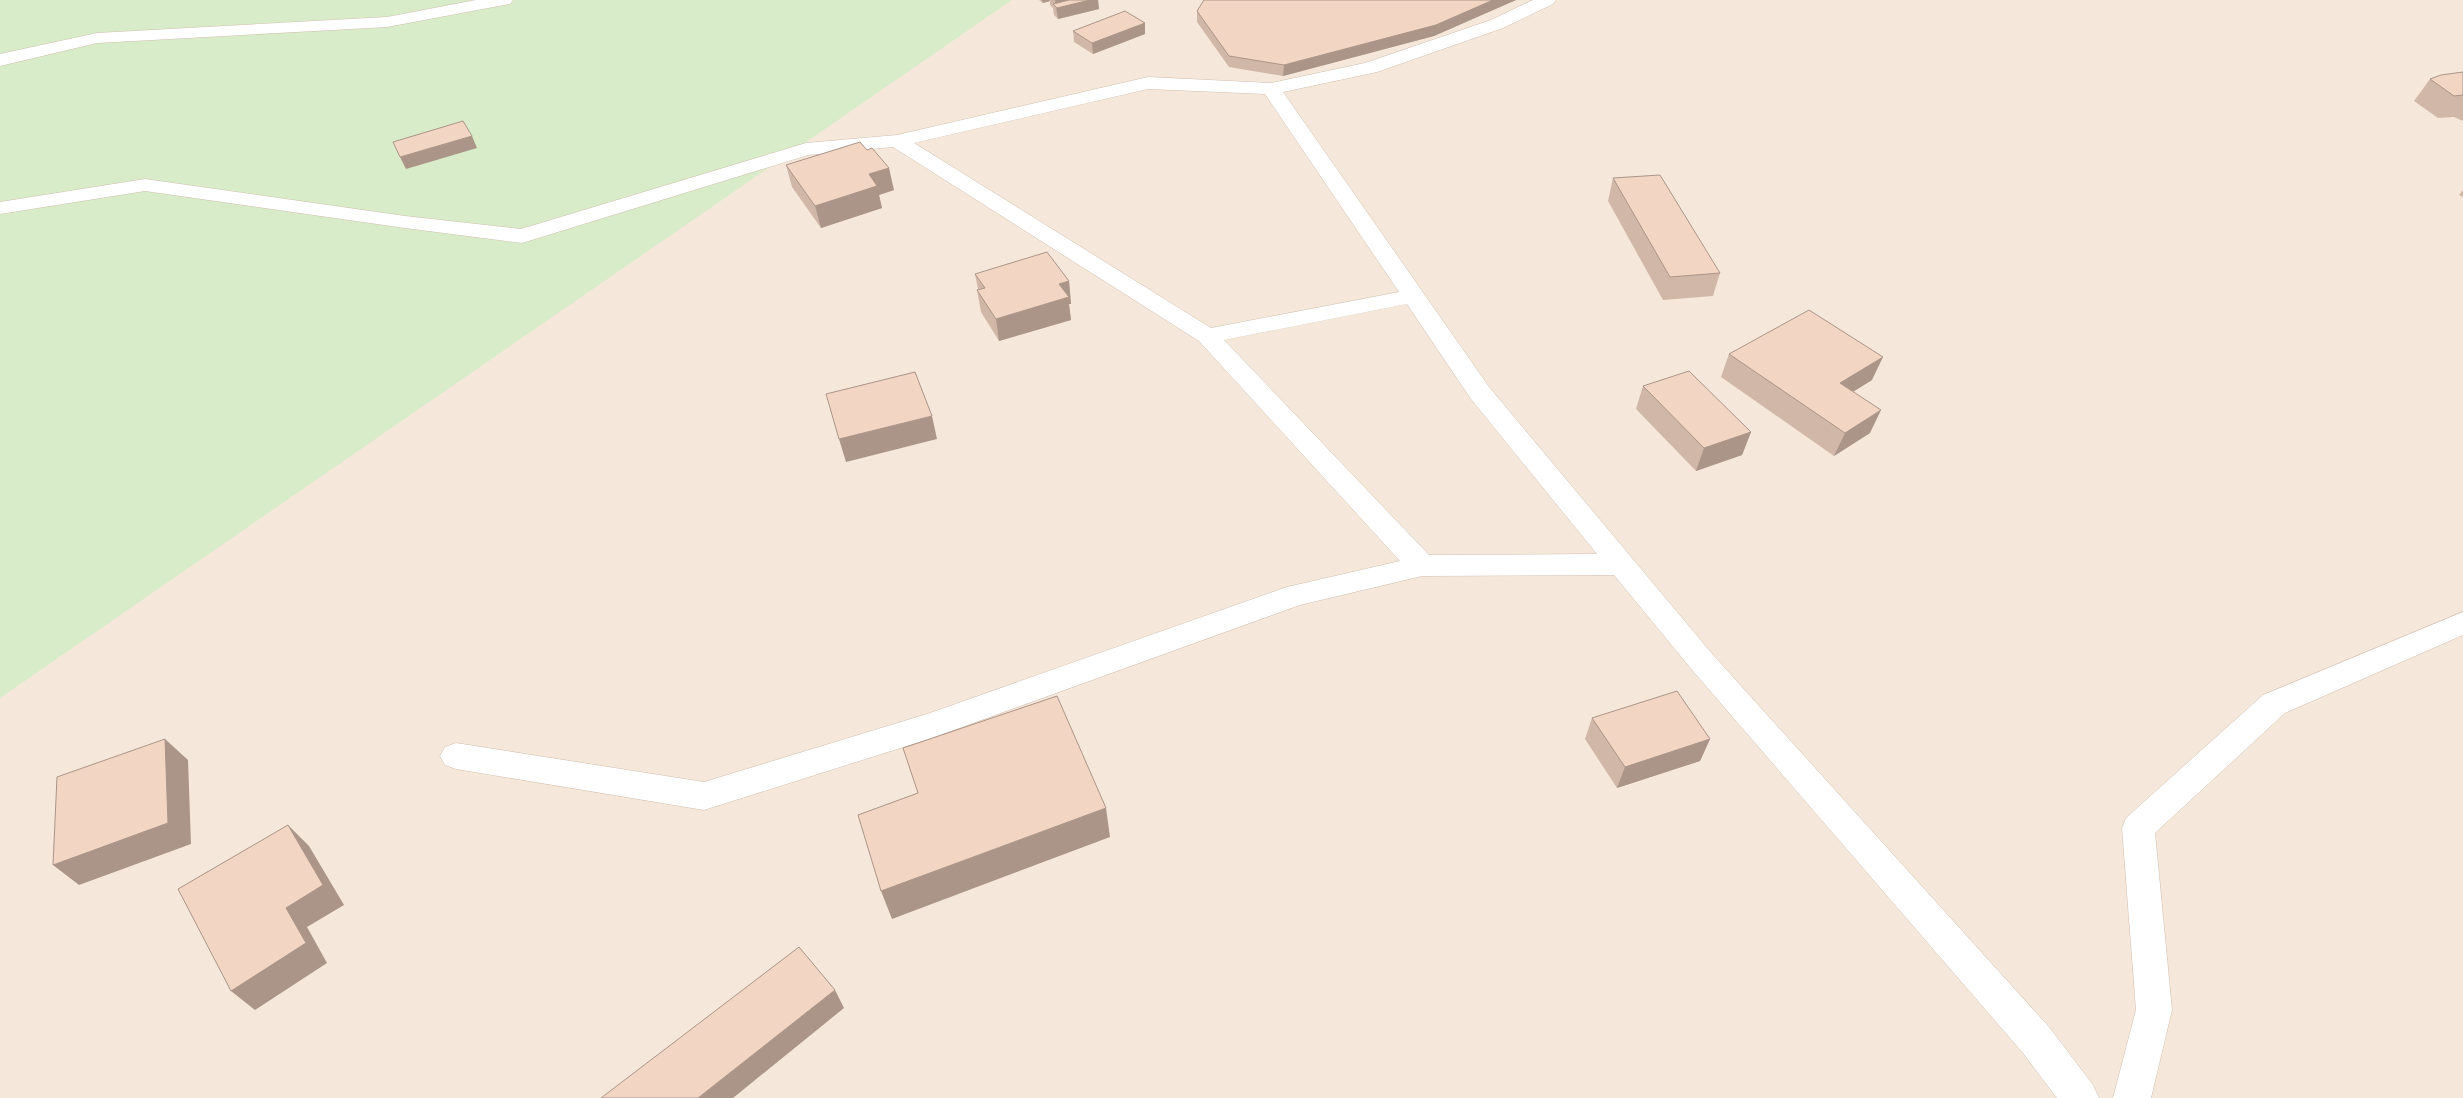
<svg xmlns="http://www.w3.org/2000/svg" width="2463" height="1098" viewBox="0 0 2463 1098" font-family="Helvetica,sans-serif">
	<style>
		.residential { fill: #f5e8da }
		.green { fill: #d8ecc9 }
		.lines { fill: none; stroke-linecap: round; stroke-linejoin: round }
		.minor-casing { stroke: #d1beb0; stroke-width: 1 }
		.minor { fill: #fff; fill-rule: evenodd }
		.wall { fill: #d1b7a8 }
		.shaded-wall { fill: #aa9588 }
		.building { fill: #f3d5c3; stroke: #aa9588 }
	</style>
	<rect width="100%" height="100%" fill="#fdf6ec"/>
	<path class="residential" d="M513,0H2463V1098H0V524Z"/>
	<path class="green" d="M0,0H1012L0,698Z"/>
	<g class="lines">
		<defs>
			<path id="minor" d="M476,0H513L510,4L504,5L387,27L97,43L0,66V54L97,33L387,17Z
				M1533,0H1556L1553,4L1503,28L1377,72L1283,92L1489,387L1713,655L2049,1027L2093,1085L2099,1098H2057L2023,1053L1693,671L1614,575L1422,576L1300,605L929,739L704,810L456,769L445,765L440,756L445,747L456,743L704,782L927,714L1287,587L1400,561L1199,341L893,147L808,155L522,243L405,228L145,191L0,214V202L145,179L405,216L521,229L806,143L897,135L1148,77L1271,83L1365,63L1491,20ZM1148,89L1265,94L1399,292L1211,328L914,143ZM1407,304L1471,399L1597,554L1429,555L1224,340Z
				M2463,612V635L2285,713L2155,833L2172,1010L2151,1098H2113L2136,1010L2122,828L2126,818L2263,695Z"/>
		</defs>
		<use href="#minor" class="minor-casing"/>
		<use href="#minor" class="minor"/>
	</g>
	<path class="wall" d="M1039,0H1098L1099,9L1058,19L1054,15L1053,8L1050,5V1L1043,3Z
		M1204,0H1516L1434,36L1283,76L1229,67L1197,22V11Z
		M1073,31L1145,34L1093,54L1074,42Z
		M2463,72V121L2454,117L2438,118L2414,101L2430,79Z
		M786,165L894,190L879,195L882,208L821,228L792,187Z
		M1613,178L1720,273L1713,296L1663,300L1608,201Z
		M2463,190V197L2459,195Z
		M975,274L1069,281L1071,304H1069L1071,320L999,341L981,312L977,290L978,289Z
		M1729,354L1872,380L1853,392L1870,433L1834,456L1721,377Z
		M1643,386L1751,432L1742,455L1696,471L1636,409Z
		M1592,718L1710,739L1700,761L1617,788L1585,739Z"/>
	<path class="shaded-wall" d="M1042,0H1049L1050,1L1043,3Z
		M1055,0H1098L1099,9L1058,19Z
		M1493,0H1516L1434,36L1283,76L1284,65Z
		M1145,23V34L1093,54L1092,43Z
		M472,136L477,148L406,169L400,157Z
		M889,168L894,190L879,195L882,208L821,228L815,206L869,174Z
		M1069,281L1071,304H1069L1071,320L999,341L996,319L1059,284Z
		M1883,357L1872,380L1830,406L1840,383Z
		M1881,410L1870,433L1834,456L1845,433Z
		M932,416L937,439L846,462L839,439Z
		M1751,432L1742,455L1696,471L1704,448Z
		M165,739L188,760L191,844L79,885L53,865Z
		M1710,739L1700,761L1617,788L1625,767Z
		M1106,808L1110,837L892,919L881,891Z
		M288,825L309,846L344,905L307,927L327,963L255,1010L231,991L286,908Z
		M835,990L844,1008L733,1098H698Z"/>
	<path class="building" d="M1069,0H1090L1057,8L1053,4Z
		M1204,0H1493L1436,25L1284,65L1229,56L1197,11Z
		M1125,11L1145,23L1092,43L1073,31Z
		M2463,72V95L2454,96L2430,79L2441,75Z
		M463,121L472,136L400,157L393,142Z
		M860,142L867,150L872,148L889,168L869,174L877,186L815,206L786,165Z
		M1660,175L1720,273L1670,277L1613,178Z
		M1047,252L1069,281L1059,284L1069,297L996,319L977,290L985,288L975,274Z
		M1809,310L1883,357L1840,383L1881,410L1845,433L1729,354Z
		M1689,371L1751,432L1704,448L1643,386Z
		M915,372L932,416L839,439L826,394Z
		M1677,691L1710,739L1625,767L1592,718Z
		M1057,696L1106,808L881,891L858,815L918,793L903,748Z
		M165,739L168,823L53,865L57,777Z
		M288,825L323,885L286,908L306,943L231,991L178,889Z
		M799,947L835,990L698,1098H601Z"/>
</svg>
